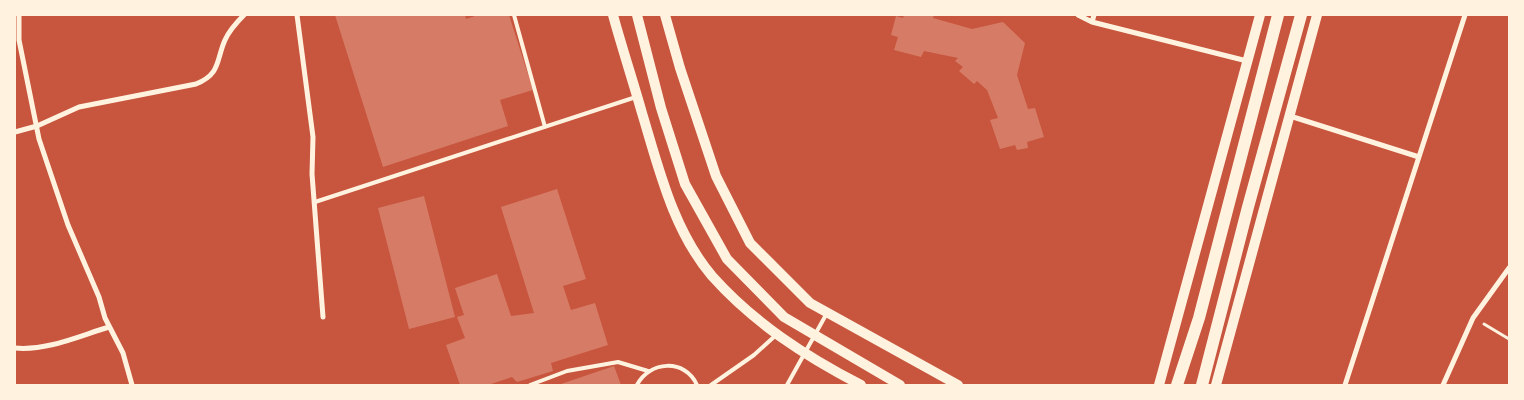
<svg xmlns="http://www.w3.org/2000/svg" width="1524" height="400" viewBox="0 0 1524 400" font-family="'Work Sans',sans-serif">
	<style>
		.building { fill: #d67c66 }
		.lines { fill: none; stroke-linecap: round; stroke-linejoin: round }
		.path { stroke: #fff3e0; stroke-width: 3 }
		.service { stroke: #fff3e0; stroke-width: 4 }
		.minor { stroke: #fff3e0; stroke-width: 5 }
		.secondary { stroke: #fff3e0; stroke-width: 10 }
		.primary { stroke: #fff3e0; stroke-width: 12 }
	</style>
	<rect width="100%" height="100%" fill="#c8553d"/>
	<path class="building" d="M335,15H465L466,19L478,15H509L533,90L500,100L508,126L383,167Z
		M904,15H934L933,18L972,29L1003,22L1025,43L1017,75L1028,109L1035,108L1044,137L1027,142L1028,148L1017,150L1015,145L1000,149L990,120L998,118L987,90L977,81L974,84L959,71L963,67L955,61L958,58L924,51L921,57L894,50L898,37L891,35L896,16L903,18Z
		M557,189L586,279L563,286L571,310L595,303L608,345L551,363L553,371L517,382L512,377L488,385H460L446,345L465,338L457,317L464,315L455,288L497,274L511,316L534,313L501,207Z
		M424,196L455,317L409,329L378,208Z
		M614,366L621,385H558Z"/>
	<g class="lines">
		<path class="path" d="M1484,324L1509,339"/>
		<path class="service" d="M514,15L545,127
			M315,202L636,97
			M530,385L567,371L618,362L648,371
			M637,385C649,361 685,358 697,385
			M711,385L754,355L776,335
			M787,385L827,313"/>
		<path class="minor" d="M19,15V40L39,139L68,225L99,297L105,318L123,353L132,385
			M297,15L313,137L312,174L323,317
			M1078,15L1092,22L1247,61
			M1092,22L1094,15
			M1290,116L1419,157
			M15,132L37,126L79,107L196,84C221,74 216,60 225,40C229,31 237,22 244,15
			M15,348C47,351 79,336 109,327
			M1345,385L1465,15
			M1443,385L1473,318L1509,268"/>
		<path class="secondary" d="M613,15C622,48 633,81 642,113C659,169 673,230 712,276C754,323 805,356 861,385
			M637,15L661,108L685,184L727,259L784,317L900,385
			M665,15L680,68L716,176L750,243L810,303L958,385
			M1159,385L1260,15
			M1216,385L1317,15"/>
		<path class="primary" d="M1177,385L1199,318L1278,15
			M1202,385L1248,207L1301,15"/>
	</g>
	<rect width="1524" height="400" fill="none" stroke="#fff3e0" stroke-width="32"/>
</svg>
